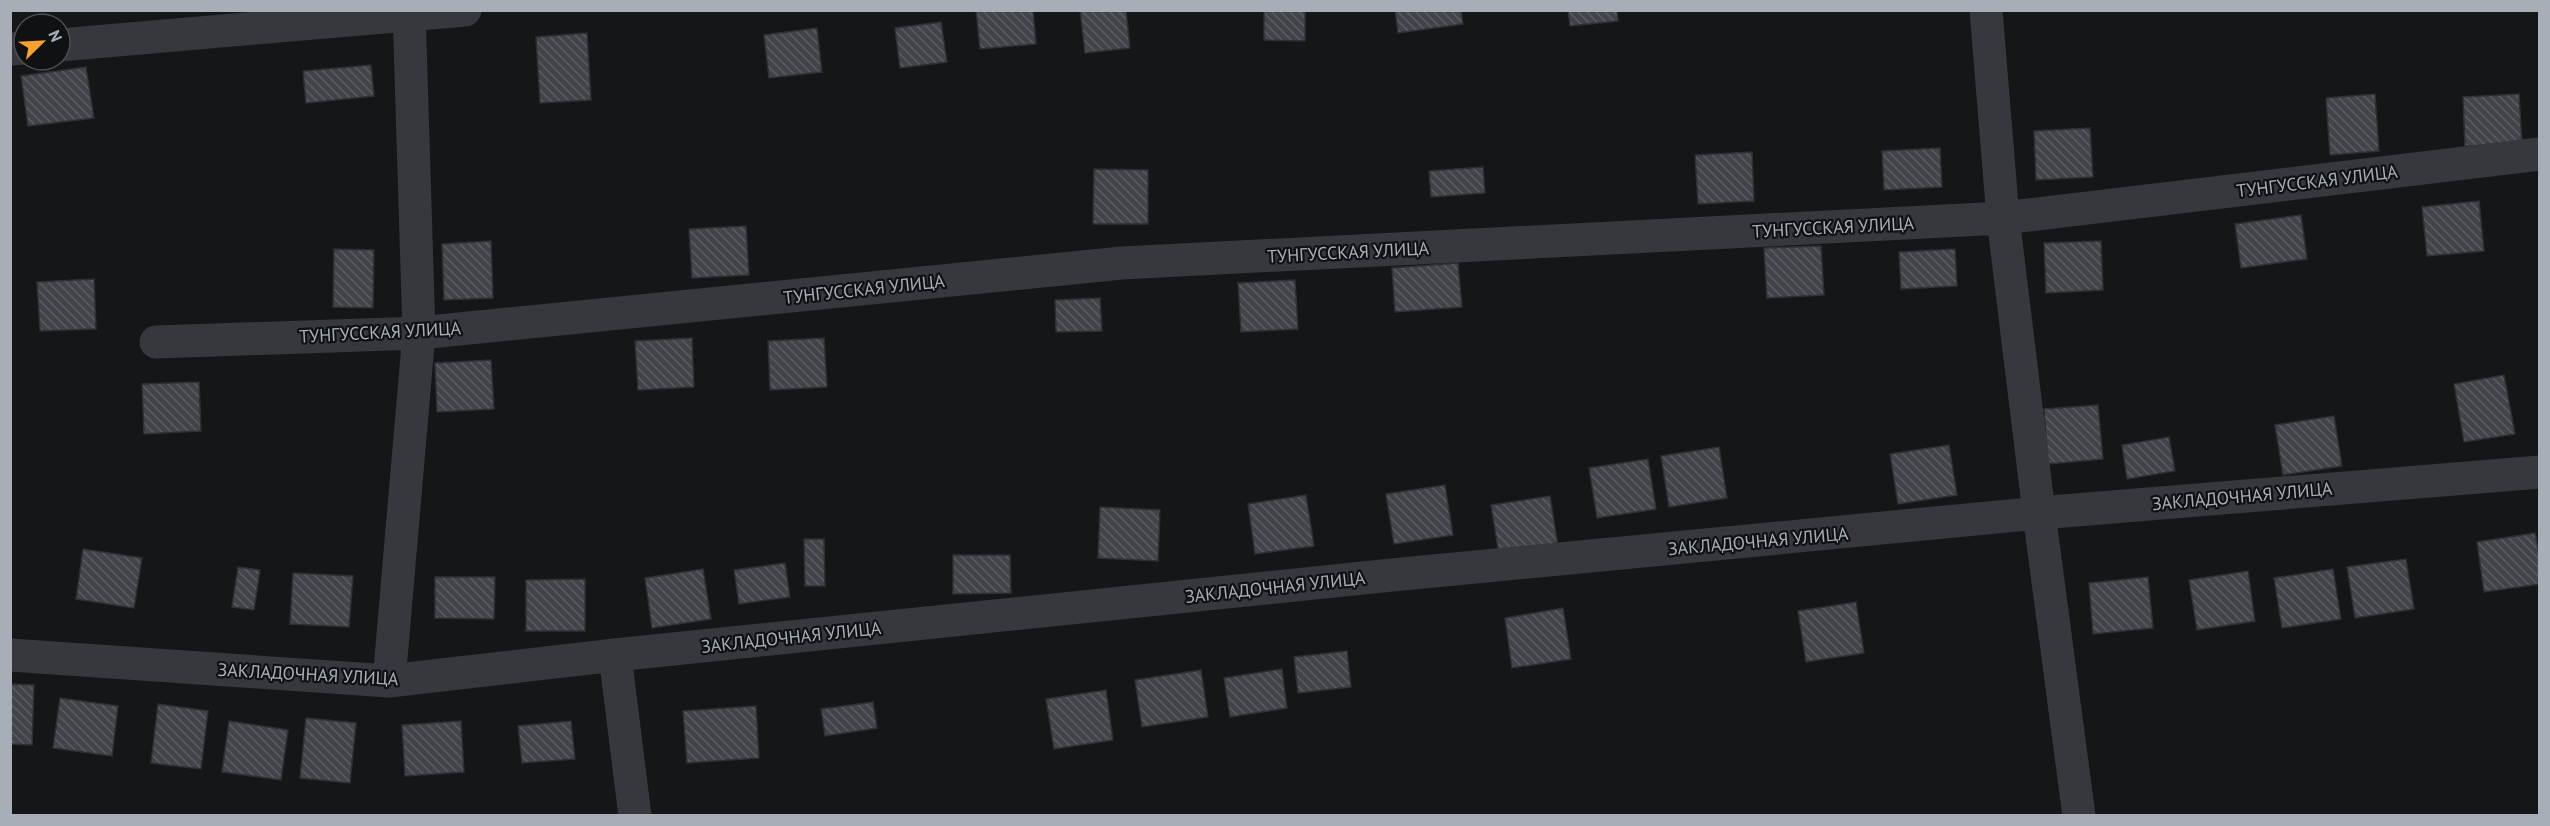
<svg xmlns="http://www.w3.org/2000/svg" width="2550" height="826" viewBox="0 0 2550 826" font-family="'PT Sans',sans-serif">
	<style>
		.building { fill: url(#building-back-hatch); stroke: #2f3034; stroke-width: 1.5 }
		.lines { fill: none; stroke-linecap: round; stroke-linejoin: round }
		.minor { stroke: #36383d; stroke-width: 33 }
		.labels { text-anchor: middle; dominant-baseline: central; stroke-width: 4.5; stroke-linejoin: round; paint-order: stroke }
		.street-label { font-size: 18px; fill: #a7aeb8; stroke: #101112 }
	</style>
	<defs>
		<pattern id="building-back-hatch" width="6" height="6" patternUnits="userSpaceOnUse" patternTransform="scale(1.5)"><rect width="6" height="6" fill="#414448"/><path d="M-1 5l2 2M0 0l6 6M5-1l2 2" fill="none" stroke="#5a5c60"/></pattern>
	</defs>
	<rect width="100%" height="100%" fill="#151617"/>
	<path class="building" d="M976,10H1033L1036,44L980,49Z
		M1080,10H1126L1130,48L1085,53Z
		M1264,10H1305V41L1264,40Z
		M1395,10H1461L1463,24L1398,33Z
		M1568,10H1617L1618,21L1570,26Z
		M941,22L947,62L900,68L895,28Z
		M817,28L822,72L769,78L764,35Z
		M587,33L591,100L540,103L536,37Z
		M371,65L374,96L306,103L303,71Z
		M86,67L94,118L28,126L21,76Z
		M2375,94L2379,151L2330,155L2326,98Z
		M2519,94L2522,144L2465,146L2463,97Z
		M2090,128L2093,177L2036,180L2034,131Z
		M1940,148L1942,187L1884,190L1882,151Z
		M1752,152L1754,201L1698,204L1695,155Z
		M1483,167L1485,193L1431,197L1429,171Z
		M1094,169L1148,170V224H1093Z
		M2479,201L2484,251L2427,256L2422,207Z
		M2301,215L2307,259L2241,268L2235,224Z
		M746,226L749,275L692,278L689,229Z
		M491,241L493,298L444,300L442,244Z
		M2101,241L2103,290L2046,293L2044,243Z
		M1821,246L1824,295L1767,298L1764,248Z
		M334,249L374,250L373,308L333,307Z
		M1955,249L1957,286L1901,289L1899,252Z
		M1458,263L1462,307L1395,312L1392,268Z
		M94,279L96,329L40,331L37,282Z
		M1295,280L1298,329L1241,332L1238,283Z
		M1100,298L1102,331L1056,332L1055,300Z
		M692,338L694,387L638,390L635,341Z
		M824,338L827,387L770,390L768,341Z
		M491,360L494,409L437,412L435,363Z
		M2504,375L2515,434L2464,442L2454,384Z
		M199,382L201,431L144,434L142,384Z
		M2098,405L2103,459L2048,464L2044,409Z
		M2334,416L2342,466L2283,475L2275,425Z
		M2169,437L2175,471L2127,479L2122,445Z
		M1949,445L1957,495L1898,504L1890,454Z
		M1719,447L1727,498L1669,507L1661,456Z
		M1648,459L1656,509L1597,518L1589,468Z
		M1445,485L1453,535L1394,544L1386,494Z
		M1306,495L1314,546L1255,554L1248,504Z
		M1550,496L1558,546L1499,555L1491,505Z
		M1100,507L1160,510L1158,561L1098,558Z
		M2535,533L2540,560V584L2484,592L2477,542Z
		M804,539H824L825,586H805Z
		M83,549L142,558L134,608L76,599Z
		M953,555H1010L1011,593L953,594Z
		M2406,559L2414,609L2355,618L2347,567Z
		M785,563L790,597L739,604L734,570Z
		M238,567L260,570L254,610L232,607Z
		M703,569L711,619L652,628L645,578Z
		M2333,569L2341,619L2282,628L2274,578Z
		M2248,571L2255,621L2197,630L2189,580Z
		M293,573L353,576L349,627L290,624Z
		M435,577H495L494,619L435,618Z
		M2148,577L2153,628L2093,634L2089,583Z
		M585,579V631H526V580Z
		M1856,602L1864,653L1806,662L1798,611Z
		M1563,608L1571,659L1512,668L1505,618Z
		M1347,651L1351,687L1298,693L1294,657Z
		M1282,669L1287,708L1230,717L1224,678Z
		M1201,670L1208,717L1142,727L1135,680Z
		M10,684L34,685L32,745L10,744Z
		M1106,690L1113,740L1054,749L1046,699Z
		M60,698L118,706L112,756L53,748Z
		M873,702L877,728L825,736L821,709Z
		M158,704L208,711L201,769L151,763Z
		M756,706L759,758L687,763L683,711Z
		M306,718L356,723L350,783L300,778Z
		M229,721L288,730L281,780L222,772Z
		M461,721L464,772L405,776L402,725Z
		M571,721L575,759L522,763L518,726Z"/>
	<g class="lines">
		<path class="minor" d="M1986,10L2003,218L2039,513L2079,816
			M60,45L465,10
			M10,49L24,48
			M156,342L419,333L1122,263L2003,218L2540,154
			M10,655L389,681L615,655L1392,575L2039,513L2540,472
			M615,655L635,816
			M389,681L419,333L409,10"/>
	</g>
	<g class="labels">
		<g class="street-label">
			<text transform="translate(2317 181) rotate(-7)">ТУНГУССКАЯ УЛИЦА</text>
			<text transform="translate(1833 227) rotate(-3)">ТУНГУССКАЯ УЛИЦА</text>
			<text transform="translate(1348 252) rotate(-3)">ТУНГУССКАЯ УЛИЦА</text>
			<text transform="translate(864 289) rotate(-6)">ТУНГУССКАЯ УЛИЦА</text>
			<text transform="translate(380 332) rotate(-3)">ТУНГУССКАЯ УЛИЦА</text>
			<text transform="translate(2242 496) rotate(-5)">ЗАКЛАДОЧНАЯ УЛИЦА</text>
			<text transform="translate(1758 541) rotate(-5)">ЗАКЛАДОЧНАЯ УЛИЦА</text>
			<text transform="translate(1275 587) rotate(-6)">ЗАКЛАДОЧНАЯ УЛИЦА</text>
			<text transform="translate(791 637) rotate(-6)">ЗАКЛАДОЧНАЯ УЛИЦА</text>
			<text transform="translate(308 674) rotate(3)">ЗАКЛАДОЧНАЯ УЛИЦА</text>
		</g>
	</g>
	<rect width="2550" height="826" fill="none" stroke="#a7aeb8" stroke-width="24"/>
	<g transform="translate(42 42) rotate(66)"><circle r="28" fill="#101112" stroke="#4c5054" stroke-width="1.5"/>
	<path d="M0-4.5L10 22L0 15L-10 22Z" fill="#f7a22e"/>
	<text y="-9" font-size="16" font-weight="bold" text-anchor="middle" fill="#a7aeb8">N</text>
	</g>
</svg>
